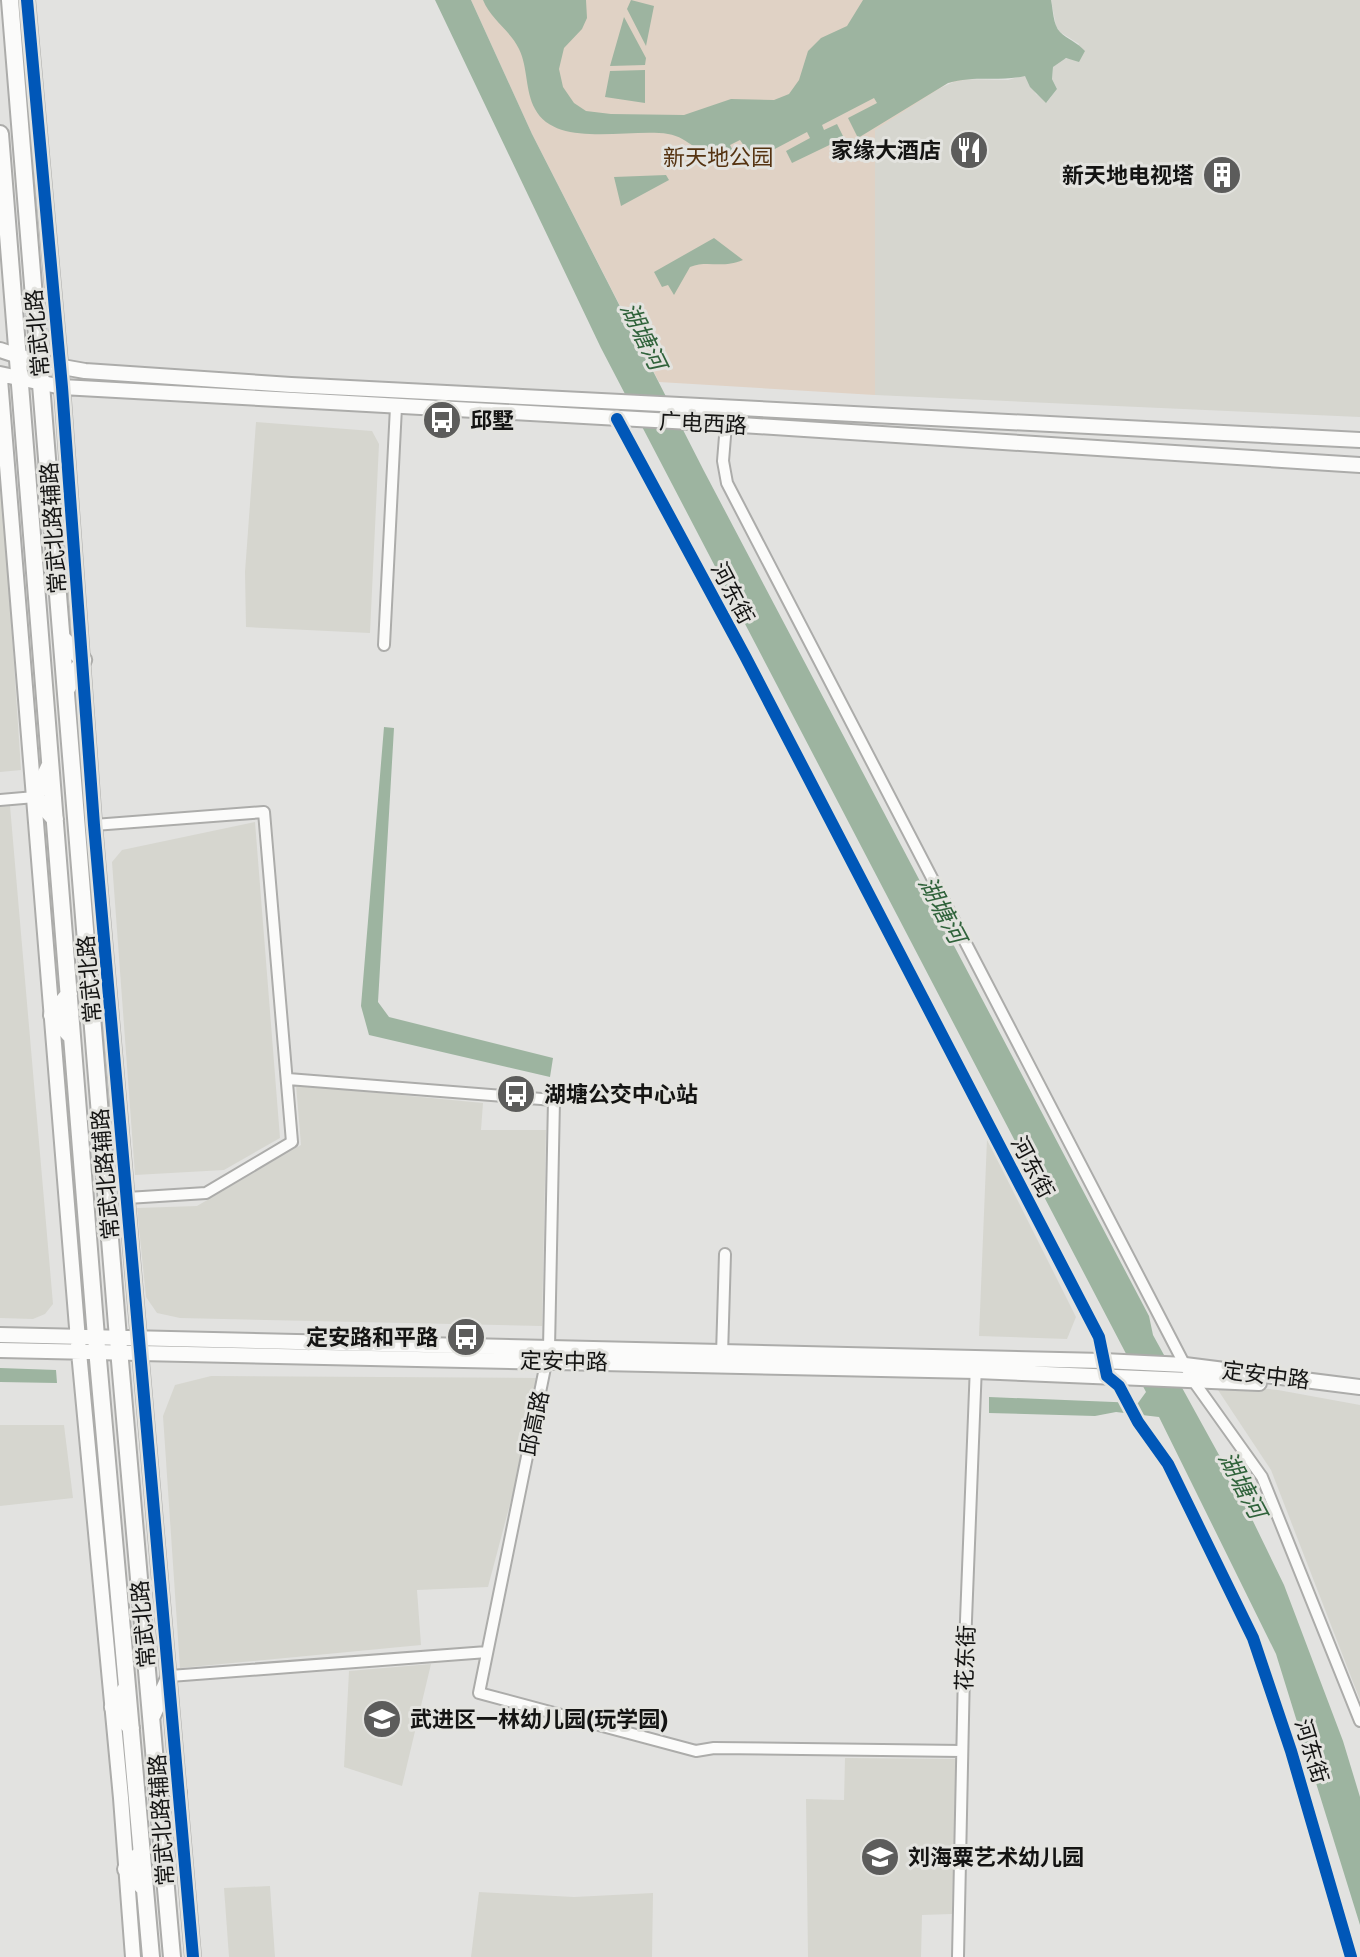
<svg xmlns="http://www.w3.org/2000/svg" width="1360" height="1957" font-family="Signika,'Noto Sans SC',sans-serif">
<style>
.built{fill:#d6d6cf}
.green{fill:#e0d2c5}
.water{fill:#9db4a0}
.lines{fill:none;stroke-linecap:round;stroke-linejoin:round}
.street-casing{stroke:#acacaa;stroke-width:14}
.secondary-casing{stroke:#acacaa;stroke-width:18}
.primary-casing{stroke:#acacaa;stroke-width:20}
.street{stroke:#fbfbfa;stroke-width:10}
.secondary{stroke:#fbfbfa;stroke-width:14}
.primary{stroke:#fbfbfa;stroke-width:16}
.cycleway-casing{stroke:#e3e3df;stroke-width:17}
.cycleway{stroke:#0057b8;stroke-width:12}
.labels{text-anchor:middle;stroke-width:6;stroke-linejoin:round;paint-order:stroke}
.poi-label{font-size:22px;font-weight:bold;fill:#141413;stroke:#e3e3df;text-anchor:start}
.park-label{font-size:22px;fill:#531;stroke:#e3e3df}
.street-label{font-size:22px;fill:#141413;stroke:#e3e3df}
.water-label{font-size:24px;font-style:italic;fill:#30633b;stroke:#e3e3df}
</style>
<rect width="100%" height="100%" fill="#e2e2e0"/>
<path class="built" d="M1051,0H1360V417L875,395L874,129L938,89L960,79L1008,80L1025,75L1036,94L1047,102L1057,89L1052,79L1053,67L1061,59L1073,58L1079,44L1060,32L1056,26Z
M256,422L372,431L379,444L370,633L246,627L245,572Z
M0,452L21,770L0,772Z
M10,806L53,1304L45,1314L33,1319L0,1318V807Z
M255,822L280,1138L224,1170L135,1175L112,862L122,850Z
M296,1085L483,1103L481,1130H546L542,1326L180,1318L157,1313L146,1297L137,1208L197,1206L301,1145Z
M987,1139L1076,1317L1067,1339L979,1336Z
M211,1376L536,1378L515,1485L488,1587L417,1590L421,1645L180,1668L163,1416L175,1385Z
M1222,1384L1278,1390L1360,1405V1700L1271,1470L1218,1390Z
M0,1425H64L73,1498L0,1506Z
M431,1664L402,1786L344,1767L349,1671Z
M845,1758L956,1759L952,1914L922,1915L921,1957H808L806,1799L844,1800Z
M270,1886L275,1957H229L224,1888Z
M479,1892L574,1897L653,1893L652,1957H471Z"/>
<path class="green" d="M471,0H1029L973,78L948,83L875,130V395L659,382L532,134Z"/>
<path class="water" d="M435,0H471L532,134L704,471L1149,1316L1153,1335L1235,1484L1284,1585L1343,1741L1360,1797V1925L1276,1654L1159,1417L1116,1412L1095,1416L989,1413V1397L1138,1403L1146,1392L601,348Z
M483,0H586L587,18L582,29L564,48L559,69L563,87L574,103L586,111L611,114L684,115L731,99L774,100L789,94L799,80L808,51L821,38L847,26L863,0H1051C1053,9 1053,25 1060,32C1067,39 1077,42 1085,51L1079,62L1066,58L1053,67L1052,79L1057,89L1046,103L1030,87L1025,76C999,82 974,75 948,83L858,138L848,118L877,103L874,98L822,125L824,130L837,124L844,138L792,163L786,151L810,138L807,132L754,160L740,140L730,145L734,153C702,167 695,138 668,134C630,128 556,149 535,109C525,91 528,67 519,49C510,30 491,20 483,0Z
M631,0L654,6L646,46L627,9Z
M624,17L646,58L645,65L610,66Z
M645,70V103L605,97L610,71Z
M666,175L669,180L621,206L614,177Z
M714,238L743,260C721,269 708,260 690,267L674,295L668,285L662,287L654,272Z
M384,727L394,728L378,1002L389,1017L553,1058L550,1077L369,1035L361,1006Z
M0,1368L56,1370L57,1383L0,1382Z"/>
<g class="lines">
<g class="street-casing">
<path id="street" d="M617,419L745,656L1099,1337L1107,1376L1119,1386L1138,1422L1168,1464L1253,1638L1291,1751L1351,1957
M726,424L723,461L727,483L1192,1379L1262,1477L1360,1721
M384,645L396,407
M0,800L35,797
M94,825L264,812L292,1142L206,1193L127,1198
M288,1079L554,1100L549,1348L479,1693L696,1751L714,1748L962,1751
M722,1355L725,1254
M170,1676L487,1652
M958,1957L964,1671L976,1365"/>
</g>
<g class="secondary-casing">
<path id="secondary" d="M27,0L62,387L94,825L193,1957
M0,350L40,363L85,371L291,385L1360,440
M0,374L62,387L726,424L1360,465
M0,379L79,1352L121,1798L133,1957
M0,1335L1103,1361L1185,1365L1360,1387
M0,1350L976,1371L1259,1383"/>
</g>
<g class="primary-casing">
<path id="primary" d="M10,0L118,1338L172,1957
M0,134L96,1337L151,1957
M62,638L83,660L66,690
M49,767L35,797L55,819
M69,994L52,1015L72,1037
M127,1687L113,1707L131,1728
M152,1716L170,1676
M156,1760L178,1793
M142,1852L126,1869L145,1889"/>
</g>
<use href="#street" class="street"/>
<use href="#secondary" class="secondary"/>
<use href="#primary" class="primary"/>
<g class="cycleway-casing">
<path id="cycleway" d="M27,0L62,387L94,825L193,1957
M617,419L745,656L1099,1337L1107,1376L1119,1386L1138,1422L1168,1464L1253,1638L1291,1751L1351,1957"/>
</g>
<use href="#cycleway" class="cycleway"/>
</g>
<defs>
<g id="restaurant-disc" transform="scale(2)"><circle r="9.5" fill="#5c5c5b" stroke="#e3e3df"/><path d="M-5-6h1v4h1v-4h1v4h1v-4h1v5L-1.5 .5V6h-2V.5L-5-1ZM5-6V6H3V1.5H1.5Q1.5-4 5-6Z" fill="#fff"/></g>
<g id="building-disc" transform="scale(2)"><circle r="9.5" fill="#5c5c5b" stroke="#e3e3df"/><path d="M-4-6H4V6H1V3H-1V6H-4ZM-2.5-4.3h1.7v1.8h-1.7ZM.8-4.3h1.7v1.8H.8ZM-2.5-1h1.7V.8h-1.7ZM.8-1h1.7V.8H.8Z" fill="#fff"/></g>
<g id="bus-disc" transform="scale(2)"><circle r="9.5" fill="#5c5c5b" stroke="#e3e3df"/><path d="M-5-6H5V4H4V6H2V4H-2V6H-4V4H-5ZM-3.5-4V0h7V-4ZM-3.5 1.2v1.5H-2V1.2ZM2 1.2v1.5H3.5V1.2Z" fill="#fff"/></g>
<g id="school-disc" transform="scale(2)"><circle r="9.5" fill="#5c5c5b" stroke="#e3e3df"/><path d="M0-5L7-2L0 1L-7-2ZM-4 1L0 2.5L4 1V4Q0 6-4 4Z" fill="#fff"/></g>
</defs>
<g fill-rule="evenodd">
<use href="#restaurant-disc" x="969" y="150"/>
<use href="#building-disc" x="1222" y="175"/>
<use href="#bus-disc" x="442" y="420"/>
<use href="#bus-disc" x="516" y="1094"/>
<use href="#bus-disc" x="466" y="1337"/>
<use href="#school-disc" x="382" y="1719"/>
<use href="#school-disc" x="880" y="1857"/>
</g>
<g class="labels">
<g class="poi-label">
<text x="941" y="158" text-anchor="end">家缘大酒店</text>
<text x="1194" y="183" text-anchor="end">新天地电视塔</text>
<text x="470" y="428">邱墅</text>
<text x="544" y="1102">湖塘公交中心站</text>
<text x="438" y="1345" text-anchor="end">定安路和平路</text>
<text x="410" y="1727">武进区一林幼儿园(玩学园)</text>
<text x="908" y="1865">刘海粟艺术幼儿园</text>
</g>
<g class="park-label">
<text x="718" y="165">新天地公园</text>
</g>
<g class="street-label">
<text transform="translate(37 333) rotate(-95)" y="8">常武北路</text>
<text transform="translate(703 423) rotate(3)" y="8">广电西路</text>
<text transform="translate(53 528) rotate(-94)" y="8">常武北路辅路</text>
<text transform="translate(733 593) rotate(62)" y="8">河东街</text>
<text transform="translate(89 979) rotate(-95)" y="8">常武北路</text>
<text transform="translate(1033 1167) rotate(62)" y="8">河东街</text>
<text transform="translate(105 1174) rotate(-95)" y="8">常武北路辅路</text>
<text transform="translate(564 1361) rotate(1)" y="8">定安中路</text>
<text transform="translate(1266 1375) rotate(7)" y="8">定安中路</text>
<text transform="translate(534 1423) rotate(-78)" y="8">邱高路</text>
<text transform="translate(143 1624) rotate(-95)" y="8">常武北路</text>
<text transform="translate(965 1658) rotate(-88)" y="8">花东街</text>
<text transform="translate(1312 1751) rotate(73)" y="8">河东街</text>
<text transform="translate(161 1820) rotate(-94)" y="8">常武北路辅路</text>
</g>
<g class="water-label">
<text transform="translate(643 336) rotate(64)" y="8">湖塘河</text>
<text transform="translate(942 910) rotate(62)" y="8">湖塘河</text>
<text transform="translate(1242 1485) rotate(62)" y="8">湖塘河</text>
</g>
</g>
</svg>
